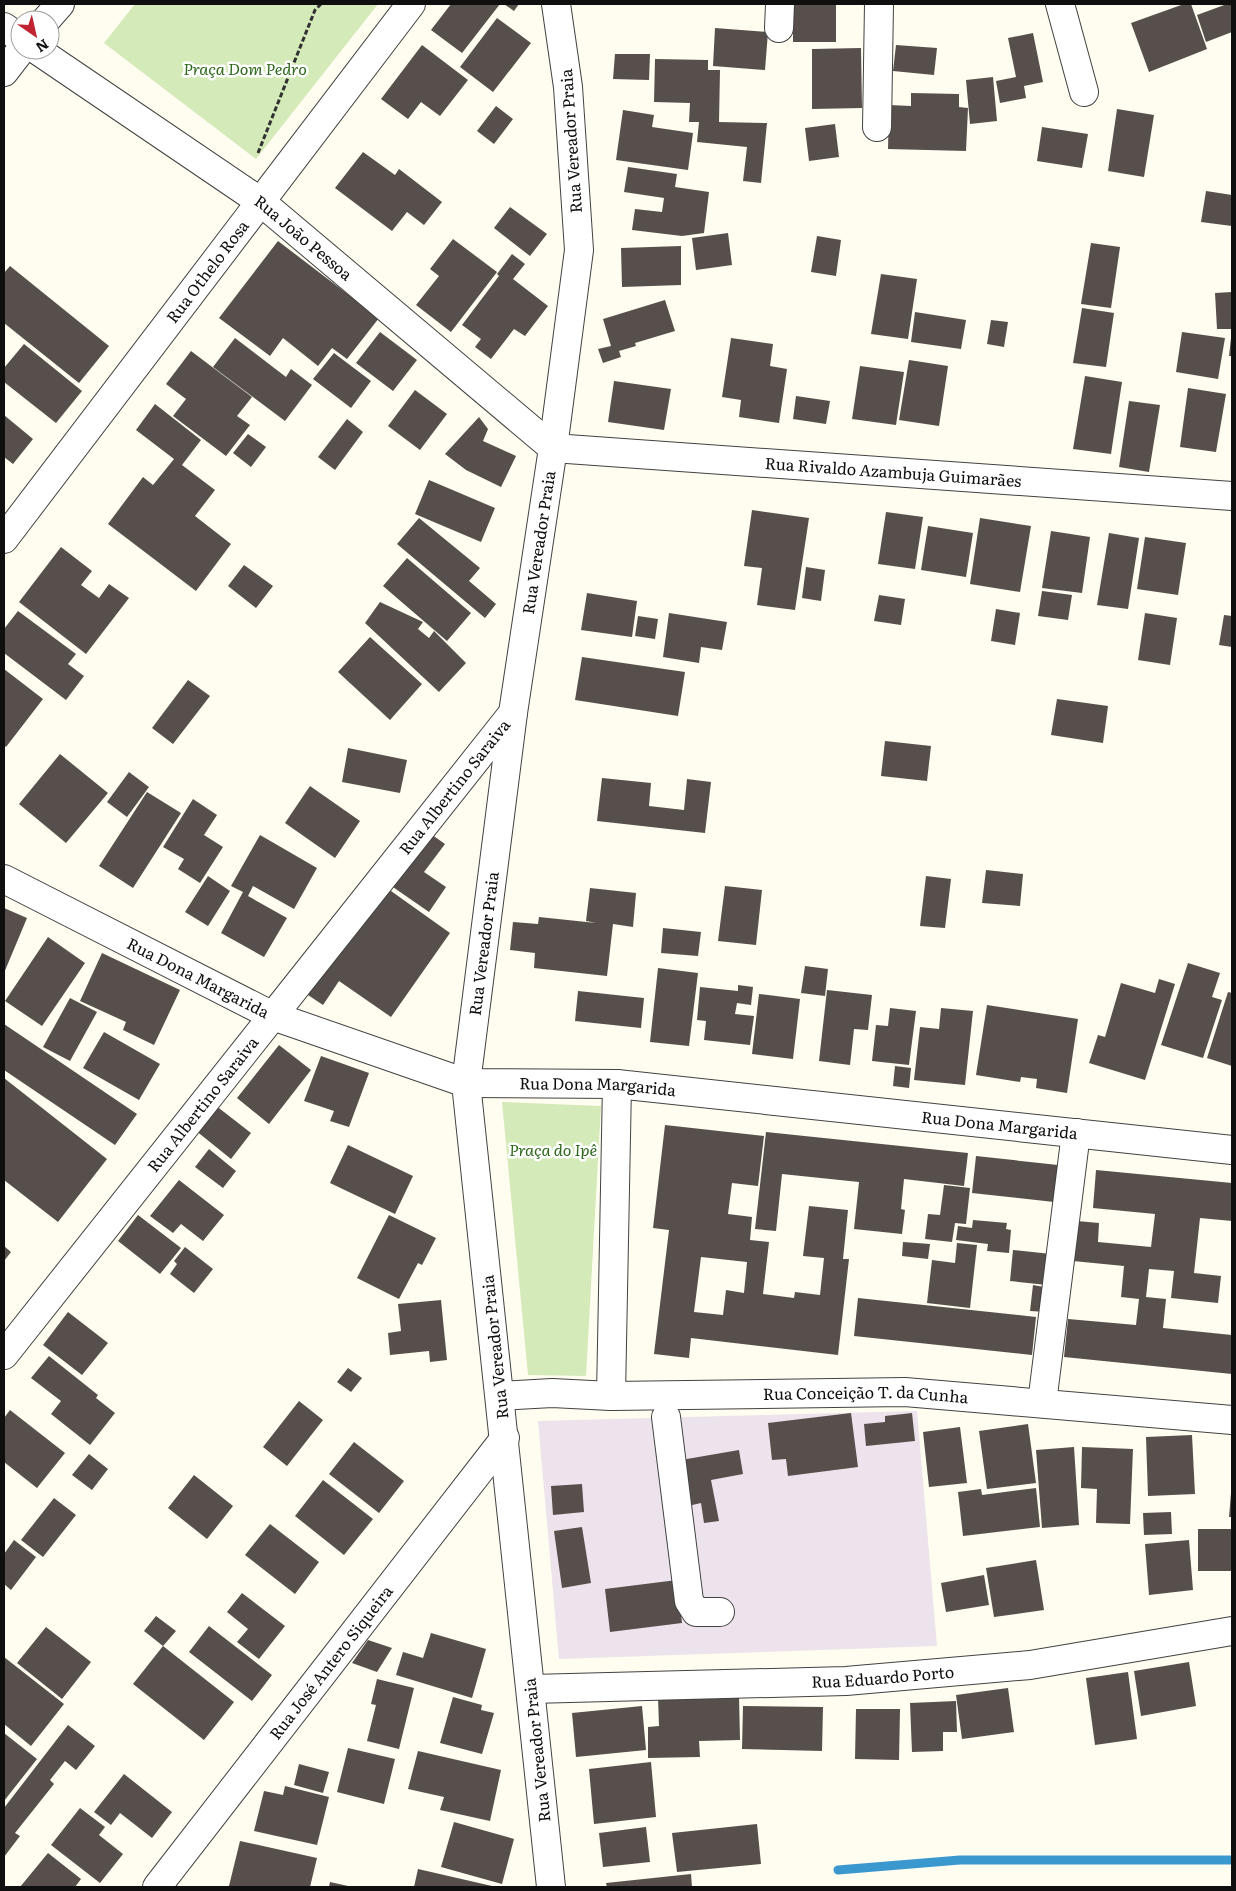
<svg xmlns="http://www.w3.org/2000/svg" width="1236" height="1891" font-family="Literata,serif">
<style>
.industrial{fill:#ece3ed}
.green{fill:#d4eab9}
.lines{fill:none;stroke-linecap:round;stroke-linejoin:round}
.stream{stroke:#3a98cf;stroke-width:9}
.building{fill:#574f4b;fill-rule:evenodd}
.minor-casing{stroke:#424242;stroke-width:30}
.path{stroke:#313131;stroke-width:3;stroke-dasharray:5 2.5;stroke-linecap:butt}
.minor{stroke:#fff;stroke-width:28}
.labels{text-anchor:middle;stroke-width:5;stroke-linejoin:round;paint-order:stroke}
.park-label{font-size:16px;font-style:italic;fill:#2f681d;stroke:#fff}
.street-label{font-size:16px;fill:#0f0f0f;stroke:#fff}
</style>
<rect width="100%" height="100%" fill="#fffcf0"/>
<path class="industrial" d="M917,1411L937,1646L559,1659L538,1421Z"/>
<path class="green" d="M135,4H378L256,159L104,43Z
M502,1102L601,1106L586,1376L528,1375Z"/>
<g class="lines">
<path class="stream" d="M838,1870L960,1860H1232"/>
</g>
<path class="building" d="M451,4H500L462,53L431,30Z
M504,4H519L514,11Z
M793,4H836V42H793Z
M1184,4H1191L1207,49L1149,72L1131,23Z
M1227,4H1232V32L1206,42L1197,15Z
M497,18L531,43L493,92L460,67Z
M715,28L768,32L765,70L713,66Z
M1033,33L1043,82L1024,86L1026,98L1000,103L996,81L1016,77L1008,38Z
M422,45L468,80L440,116L421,102L408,119L381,99Z
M896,45L937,48L934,75L893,71Z
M861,48L862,108L812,109V49Z
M615,54H650L649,80L613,79Z
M655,59L708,60V70H720L719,122L767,123L761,183L743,181L747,147L697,142L699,122H689L690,103L654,102Z
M993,77L997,121L970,124L966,80Z
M911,93L959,94V107L968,108L966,151L888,149L889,105L911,106Z
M496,106L513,119L494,144L477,131Z
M1117,109L1154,115L1144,177L1108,171Z
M623,110L654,115L652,127L693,133L688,170L616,160Z
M835,124L839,157L809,161L805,128Z
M1042,127L1088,134L1082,168L1037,161Z
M363,152L395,175L399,169L442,202L424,225L407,212L392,231L335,188Z
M628,167L677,174L675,187L709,192L704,233L682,236L632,230L635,209L662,212L664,198L624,192Z
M1206,191L1232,195V226L1201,222Z
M510,207L547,234L530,256L494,228Z
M728,233L732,265L696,270L692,238Z
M817,236L841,240L836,276L811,272Z
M453,239L497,272L451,332L416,305L439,276L430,269Z
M278,241L379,318L347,359L332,348L318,366L283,338L270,356L219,318Z
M1091,243L1120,247L1111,308L1081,304Z
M681,246V285L622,287L621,248Z
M512,254L525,264L513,279L548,306L525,336L514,329L491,359L475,347L481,339L462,325L499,276L497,274Z
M10,266L109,346L79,383L4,323V273Z
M881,274L917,279L908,339L871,334Z
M1232,292V329H1217L1215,293Z
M665,300L675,331L635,343L636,346L619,351L621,357L603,363L598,349L611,346L603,319Z
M1082,308L1114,313L1106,367L1073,363Z
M915,312L966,320L961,349L911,342Z
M991,320L1008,322L1004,347L987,344Z
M380,332L417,360L393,391L356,363Z
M1182,332L1225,338L1218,379L1176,372Z
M235,338L286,377L291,369L312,385L285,421L213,367Z
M731,338L773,344L770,366L787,369L779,423L739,417L741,400L722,397Z
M1231,338H1232V356H1229Z
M24,344L82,391L56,423L4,382V368Z
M191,351L252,397L237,416L250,425L226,456L173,416L186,399L166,384Z
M334,353L371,381L351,408L313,379Z
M909,360L948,366L939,426L899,420Z
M860,366L904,372L896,425L852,419Z
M1085,376L1122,382L1111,454L1073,449Z
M614,381L671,389L664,430L608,422Z
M1188,388L1226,394L1216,452L1180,447Z
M415,390L447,414L420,450L388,426Z
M796,396L830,401L826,424L793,419Z
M1129,401L1160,405L1149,472L1119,467Z
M155,404L201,440L182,465L215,490L195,516L231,544L196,591L108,524L143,477L153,485L174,459L136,430Z
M4,415L33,439L13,464L4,457Z
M479,417L488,429L483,441L516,456L501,487L466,470L445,454Z
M347,419L363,432L335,470L318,457Z
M248,434L266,447L251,467L233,453Z
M429,480L495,508L481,542L415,514Z
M752,510L809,518L795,610L757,605L762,568L744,566Z
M886,512L923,517L915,569L878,564Z
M419,518L480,568L469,581L496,604L485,618L397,544Z
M980,518L1031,526L1020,592L970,584Z
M928,526L973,533L966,577L921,570Z
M1051,531L1090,537L1082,593L1042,588Z
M1109,533L1139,538L1128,609L1097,605Z
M1145,537L1186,543L1178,595L1137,589Z
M61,547L92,571L81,585L99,598L109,584L129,598L86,654L19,602Z
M407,558L471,613L447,641L383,586Z
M244,565L273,586L256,608L228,586Z
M806,567L825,570L821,601L802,598Z
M1042,591L1072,595L1068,620L1038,616Z
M587,593L637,601L632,637L581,630Z
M879,595L905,599L901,625L874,621Z
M380,602L423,622L418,629L429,638L434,631L466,663L439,692L365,623Z
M996,609L1020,613L1015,645L991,641Z
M18,611L76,654L68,664L84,676L66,700L4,653V629Z
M669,613L727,622L722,650L701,647L699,663L663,657Z
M1145,613L1177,618L1170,665L1138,660Z
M1224,615L1232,616V647L1219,645Z
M638,616L658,619L655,639L635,636Z
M370,637L422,684L390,720L338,672Z
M582,657L685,672L678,716L575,700Z
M4,669L43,699L6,747L4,745Z
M188,680L210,696L173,744L152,728Z
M1057,699L1108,706L1103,743L1051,735Z
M885,741L931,746L927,781L881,776Z
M348,748L407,760L400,793L342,782Z
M60,754L108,793L66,843L19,804Z
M129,772L149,787L127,817L107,802Z
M602,778L651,783L649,806L684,810L687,779L711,782L705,833L597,821Z
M310,786L360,821L335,858L285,823Z
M147,792L181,813L133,888L99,866Z
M193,799L217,815L204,835L223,847L200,883L178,869L184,859L163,847Z
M428,832L445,844L424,872L446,887L429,912L390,885Z
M260,835L317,868L294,909L253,886L248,896L287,918L264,957L221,933L243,892L231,886Z
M986,870L1023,874L1020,906L982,903Z
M208,876L230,891L208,926L185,912Z
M926,876L951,879L945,928L920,926Z
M384,886L450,933L391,1017L339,981L323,1005L305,993Z
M725,886L762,890L756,945L718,941Z
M590,888L636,893L633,927L613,924L607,976L534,968L535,953L510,950L513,922L538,924L539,917L596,923L586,921Z
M4,908L27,918L4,973Z
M663,928L701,932L698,956L661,953Z
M48,937L85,963L42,1026L5,1001Z
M102,953L180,990L154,1045L123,1030L126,1022L80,1001Z
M1188,963L1220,973L1212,997L1222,1000L1203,1058L1161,1045Z
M805,966L828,969L825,996L801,993Z
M658,968L698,973L689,1046L650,1042Z
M1159,979L1175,984L1145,1080L1089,1063L1098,1035L1105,1037L1121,983L1155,993Z
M738,985L753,987L751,1005L737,1003L735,1014L754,1016L750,1045L704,1040L706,1021L697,1020L700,987L738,991Z
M827,990L872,995L868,1030L854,1029L850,1065L819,1061Z
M578,991L644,998L641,1028L575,1021Z
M1228,992L1232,993V1066L1207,1058Z
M759,994L800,999L793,1059L752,1054Z
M70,998L97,1012L70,1061L43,1047Z
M987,1005L1078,1019L1067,1093L1036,1088L1037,1079L1021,1077L1020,1082L976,1075Z
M890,1008L916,1011L909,1065L872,1061L876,1025L888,1026Z
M941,1008L973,1011L965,1085L914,1080L920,1027L939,1029Z
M4,1024L137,1114L115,1145L4,1070Z
M104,1032L160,1064L139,1100L83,1068Z
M279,1045L311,1070L269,1124L237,1098Z
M321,1056L369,1073L349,1127L330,1121L334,1111L304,1101Z
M895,1066L911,1068L909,1088L893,1086Z
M4,1078L107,1159L58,1222L4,1180Z
M215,1105L251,1133L231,1159L195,1130Z
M665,1125L764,1136L758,1186L732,1183L728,1214L752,1217L750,1240L769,1242L763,1294L794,1298L795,1292L820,1295L824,1258L803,1256L809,1206L848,1210L843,1259H849L838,1355L691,1338L689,1358L654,1354L669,1230L653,1228ZM701,1257L747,1262L744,1293L726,1290L723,1315L694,1312Z
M766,1132L968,1153L964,1186L904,1179L901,1209L905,1210L902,1234L854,1229L859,1182L782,1174L776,1231L755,1229Z
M348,1145L413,1176L395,1214L330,1183Z
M209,1149L236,1171L223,1188L195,1167Z
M976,1156L1058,1165L1054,1202L972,1193Z
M1096,1170L1232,1183V1221L1200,1218L1194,1273L1221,1276L1218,1303L1171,1298L1174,1271L1149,1269L1146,1297L1166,1299L1163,1328L1232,1335V1374L1064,1357L1068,1319L1136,1325L1139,1299L1121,1297L1124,1266L1073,1261L1077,1221L1099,1223L1098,1242L1151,1247L1155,1214L1093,1208Z
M179,1180L224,1215L203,1241L181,1224L173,1233L150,1216Z
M944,1185L970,1188L966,1224L955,1223L952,1242L925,1239L928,1214L940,1215Z
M138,1215L181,1248L160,1274L118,1241Z
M389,1215L436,1238L422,1265L418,1263L399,1299L357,1278Z
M973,1220L1007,1223L1006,1229L1011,1230L1009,1253L987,1251L988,1244L956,1240L958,1226L972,1228Z
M903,1242L930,1244L928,1259L902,1256Z
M957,1243L977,1245L970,1308L927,1303L932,1260L955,1263Z
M4,1246L11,1252L4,1261Z
M185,1247L213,1269L194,1293L170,1274L177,1264L174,1261Z
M1013,1250L1051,1254L1047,1285L1010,1281Z
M1033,1285L1049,1288L1046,1312L1030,1311Z
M858,1298L1036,1317L1032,1355L854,1336Z
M441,1300L447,1360L430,1362L429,1351L390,1355L388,1333L401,1331L398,1304Z
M68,1312L108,1343L82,1375L43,1345Z
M49,1356L98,1395L96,1398L115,1413L90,1445L51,1414L61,1401L31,1378Z
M348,1368L362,1378L351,1392L337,1382Z
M299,1401L323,1420L287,1466L263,1447Z
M10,1410L65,1453L37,1488L4,1462V1418Z
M851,1413L858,1467L788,1476L786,1459L772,1460L768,1423Z
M912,1413L915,1441L866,1446L864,1424L885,1422V1416Z
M1028,1424L1036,1483L987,1489L979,1431Z
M960,1427L967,1483L929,1487L923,1432Z
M1192,1435L1195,1494L1148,1496L1146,1437Z
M354,1442L404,1481L379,1513L329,1474Z
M1074,1447L1079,1525L1042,1528L1036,1450Z
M1082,1447L1133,1449L1130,1524L1096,1523L1097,1489L1081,1488Z
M739,1450L743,1474L711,1480L719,1521L704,1523L701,1503L688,1506L681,1460Z
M89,1454L108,1469L92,1490L72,1475Z
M194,1475L233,1506L207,1539L168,1508Z
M323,1480L373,1519L344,1555L295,1516Z
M582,1484L584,1512L553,1515L551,1486Z
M1036,1488L1040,1527L963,1536L958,1492L981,1489L982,1495Z
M1231,1493H1232V1517H1229Z
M54,1498L76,1515L43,1557L21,1540Z
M1171,1512L1172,1534L1144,1535L1143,1513Z
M270,1524L319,1562L295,1594L245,1555Z
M582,1527L591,1583L562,1588L554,1531Z
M1198,1529H1232V1571H1198Z
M14,1540L36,1557L11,1590L4,1584V1554Z
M1189,1540L1193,1590L1149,1595L1145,1544Z
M1036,1560L1044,1610L994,1617L986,1568Z
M984,1575L989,1605L946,1612L941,1583Z
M677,1580L682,1623L610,1632L605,1589Z
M242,1593L285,1626L259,1659L237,1642L248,1629L227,1612Z
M156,1616L176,1631L163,1646L234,1702L204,1740L133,1684L163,1646L144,1631Z
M209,1626L272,1675L252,1701L189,1652Z
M46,1627L91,1662L62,1699L17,1663Z
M431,1633L486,1649L472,1698L396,1675L403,1652L423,1658Z
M368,1640L392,1648L377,1672L352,1663Z
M4,1657L64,1704L31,1746L4,1724Z
M1189,1662L1196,1706L1141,1716L1134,1671Z
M1128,1672L1137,1739L1095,1745L1086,1678Z
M377,1679L414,1688L399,1749L367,1741L376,1705L371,1704Z
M1008,1688L1014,1732L962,1739L956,1695Z
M739,1696L740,1740L699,1741L700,1757L648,1758V1727L659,1726L658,1697Z
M453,1697L482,1705L481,1710L494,1713L482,1754L440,1743Z
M956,1701L957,1732H943V1751L912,1752L910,1703Z
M642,1706L646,1750L576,1757L572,1713Z
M743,1706L823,1707L822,1751L742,1749Z
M856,1709H900L899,1760L855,1759Z
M68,1725L95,1746L76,1770L65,1761L50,1780L54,1784L15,1833L20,1836L4,1857V1808Z
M4,1733L37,1759L4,1801Z
M348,1748L395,1759L384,1804L337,1792Z
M418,1751L501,1770L490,1821L440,1810L444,1797L408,1789Z
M651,1762L656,1817L594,1824L589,1769Z
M299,1764L329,1772L323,1793L294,1785Z
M124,1774L172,1812L152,1838L120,1813L111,1825L94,1812Z
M285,1786L329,1797L317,1845L254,1831L264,1791L283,1795Z
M80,1808L105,1827L99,1835L123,1854L100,1883L51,1845Z
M454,1822L514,1839L502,1884L441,1867Z
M757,1824L761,1864L677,1872L672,1833Z
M646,1827L650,1862L603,1867L599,1833Z
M240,1841L317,1858L310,1887L229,1886Z
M48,1853L81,1879L75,1887H20Z
M418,1869L492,1886V1887H414Z
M691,1874L692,1887H607L606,1883Z
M330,1882L348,1886V1887H329Z"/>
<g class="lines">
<g class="minor-casing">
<g id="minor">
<path d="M1060,4L1084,92"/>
<path d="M46,20L60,4"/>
<path d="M4,27L20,38"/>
<path d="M779,28L780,4"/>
<path id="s1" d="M37,50L261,202L553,448"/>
<path d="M4,72L21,50"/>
<path d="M877,127L879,4"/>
<path id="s2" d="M553,448L1232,496"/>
<path id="s3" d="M4,539L411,4"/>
<path id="s4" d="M4,879L273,1016L466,1083L617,1084L1232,1150"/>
<path id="s5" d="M4,1355L513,713"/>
<path id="s6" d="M500,1396L552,1393L611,1396L905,1392L1232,1420"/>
<path d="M611,1396L617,1084"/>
<path d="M1042,1403L1076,1133"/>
<path d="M666,1417L689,1601L696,1612H720"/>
<path id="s7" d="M531,1689L846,1681L1030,1665L1232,1631"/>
<path id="s8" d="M157,1887L505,1438"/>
<path id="s9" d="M551,1887L466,1083L513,713L553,448L579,250L568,87L556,4"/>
</g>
</g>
<path class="path" d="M258,153L315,10L321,4"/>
<use href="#minor" class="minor"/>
</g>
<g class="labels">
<g class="park-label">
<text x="245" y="75">Praça Dom Pedro</text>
<text x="553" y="1156">Praça do Ipê</text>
</g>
<g class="street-label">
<text transform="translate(571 141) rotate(-94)" y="6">Rua Vereador Praia</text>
<text dy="6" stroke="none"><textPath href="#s1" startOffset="326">Rua João Pessoa</textPath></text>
<text dy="6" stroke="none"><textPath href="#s3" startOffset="336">Rua Othelo Rosa</textPath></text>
<text dy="6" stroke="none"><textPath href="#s2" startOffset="341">Rua Rivaldo Azambuja Guimarães</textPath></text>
<text dy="6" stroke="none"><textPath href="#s9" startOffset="1354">Rua Vereador Praia</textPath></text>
<text dy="6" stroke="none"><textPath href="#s5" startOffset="725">Rua Albertino Saraiva</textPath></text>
<text dy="6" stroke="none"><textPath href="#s9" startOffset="949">Rua Vereador Praia</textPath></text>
<text dy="6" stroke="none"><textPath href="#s4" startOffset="218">Rua Dona Margarida</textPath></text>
<text dy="6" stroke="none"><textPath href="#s4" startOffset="638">Rua Dona Margarida</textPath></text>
<text dy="6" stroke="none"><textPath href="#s5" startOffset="320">Rua Albertino Saraiva</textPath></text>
<text dy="6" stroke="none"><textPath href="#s4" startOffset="1042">Rua Dona Margarida</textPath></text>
<text transform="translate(495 1347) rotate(-96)" y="6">Rua Vereador Praia</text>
<text dy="6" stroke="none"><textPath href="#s6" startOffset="366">Rua Conceição T. da Cunha</textPath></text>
<text dy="6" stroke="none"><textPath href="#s8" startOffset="284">Rua José Antero Siqueira</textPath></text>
<text dy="6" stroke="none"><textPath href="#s7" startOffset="352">Rua Eduardo Porto</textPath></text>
<text transform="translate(537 1750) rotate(-96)" y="6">Rua Vereador Praia</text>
</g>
</g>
<rect width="1236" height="1891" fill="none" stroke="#0f0f0f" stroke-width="10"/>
<g transform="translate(35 35) rotate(146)"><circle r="24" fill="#ffffff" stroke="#9f9f9f"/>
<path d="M0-4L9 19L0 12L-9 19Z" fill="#c12430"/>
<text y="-8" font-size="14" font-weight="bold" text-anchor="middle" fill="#0f0f0f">N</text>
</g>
</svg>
